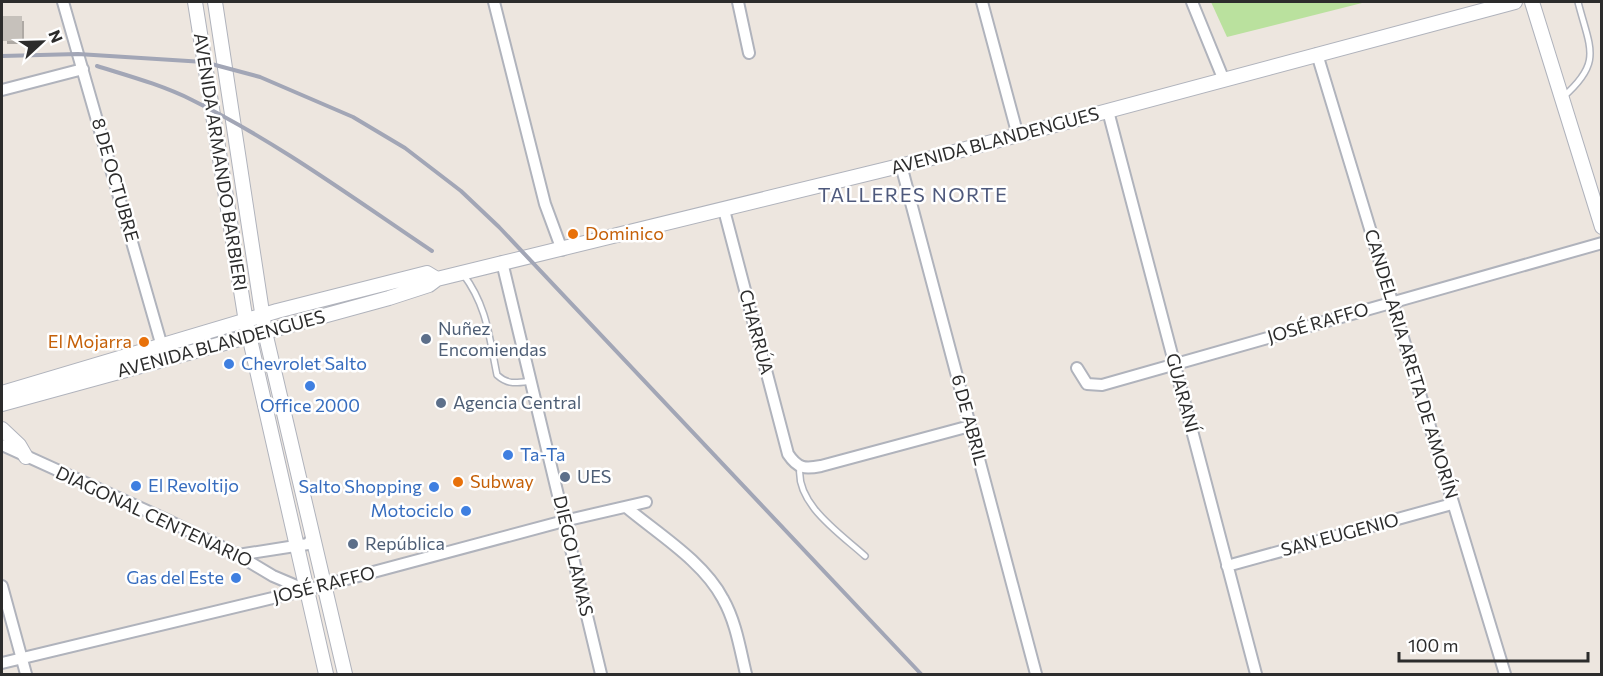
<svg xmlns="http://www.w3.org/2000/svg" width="1603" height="676" font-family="Commissioner,sans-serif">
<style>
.park{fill:#bae19e}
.building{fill:#c6c1bb;filter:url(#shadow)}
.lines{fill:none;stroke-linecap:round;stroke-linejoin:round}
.service-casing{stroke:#b0b3bc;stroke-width:8}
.minor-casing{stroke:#b0b3bc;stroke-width:14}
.tertiary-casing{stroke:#b0b3bc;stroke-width:16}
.service{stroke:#fff;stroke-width:5}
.minor{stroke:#fff;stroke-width:10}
.tertiary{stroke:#fff;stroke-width:14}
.rail{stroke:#a2a6b6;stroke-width:4}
.food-dot{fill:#e8710a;stroke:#fff;stroke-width:2}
.service-dot{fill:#5c6f8a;stroke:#fff;stroke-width:2}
.shop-dot{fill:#3f7fe0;stroke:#fff;stroke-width:2}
.labels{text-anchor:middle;stroke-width:5;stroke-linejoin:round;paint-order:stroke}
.street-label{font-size:18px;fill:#2c2c2c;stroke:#fff}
.food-label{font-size:18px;fill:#c56008;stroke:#fff;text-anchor:start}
.service-label{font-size:18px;fill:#4e5e75;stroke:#fff;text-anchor:start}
.shop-label{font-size:18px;fill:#366cbe;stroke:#fff;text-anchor:start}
.neighbourhood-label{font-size:20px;letter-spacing:1.5px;fill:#4e597c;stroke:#fff}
</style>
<defs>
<filter id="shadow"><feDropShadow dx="5" dy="5" stdDeviation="0" flood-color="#0004"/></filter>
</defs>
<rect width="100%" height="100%" fill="#ede6df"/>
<path class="park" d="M1211,2H1366L1227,37Z"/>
<path class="building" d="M2,16H22V41H2Z"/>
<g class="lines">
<g class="service-casing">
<path id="service" d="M1563,97C1603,62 1590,49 1578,2
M463,274C487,306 489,336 497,375C508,385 516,383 531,381
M800,467C795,504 841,534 865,556"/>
</g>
<g class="minor-casing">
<path id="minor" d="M63,2L163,350
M494,2L545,204L562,250
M738,2L749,53
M982,2L1018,136
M1192,2L1223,78
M1317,54L1505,674
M2,90L83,69
M1108,111L1256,674
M901,165L1036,674
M724,210L788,454C798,469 805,469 821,466L970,426
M502,262L601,674
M1077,368L1087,384L1102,385L1602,243
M2,445L167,520L238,555L273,576L306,590
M626,507C658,534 703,561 723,599C736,622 740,649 746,674
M238,555L308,544L312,538
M1227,566L1452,504
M2,586L26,674
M2,663L306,590L564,521L646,502"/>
</g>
<g class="tertiary-casing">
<path id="tertiary" d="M195,2L246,322L326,674
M215,2L265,332L345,674
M1532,2L1602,227
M2,393L277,311L427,273L437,279
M2,404L389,298L429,285L437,279L928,159L1515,2
M2,429L19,445L26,457"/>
</g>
<use href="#service" class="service"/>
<use href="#minor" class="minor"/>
<use href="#tertiary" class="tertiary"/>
<path class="rail" d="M2,56L78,54L204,62L260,77L353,117L405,148L461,191L499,227L921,674
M97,66C129,76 162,85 192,100C277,142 353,198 432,251"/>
</g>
<g class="food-dot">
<circle cx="573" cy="234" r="6"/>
<circle cx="144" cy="342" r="6"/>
<circle cx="458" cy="482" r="6"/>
</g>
<g class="service-dot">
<circle cx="426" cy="339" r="6"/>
<circle cx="441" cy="403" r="6"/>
<circle cx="565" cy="477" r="6"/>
<circle cx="353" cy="544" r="6"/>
</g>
<g class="shop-dot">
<circle cx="229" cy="364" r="6"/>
<circle cx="310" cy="386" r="6"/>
<circle cx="508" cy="455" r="6"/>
<circle cx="136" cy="486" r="6"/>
<circle cx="434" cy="487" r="6"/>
<circle cx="466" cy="511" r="6"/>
<circle cx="236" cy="578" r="6"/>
</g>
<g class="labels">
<g class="street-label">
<text transform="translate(995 141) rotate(-15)" y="6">AVENIDA BLANDENGUES</text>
<text transform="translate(220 162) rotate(81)" y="6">AVENIDA ARMANDO BARBIERI</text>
<text transform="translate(115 180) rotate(74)" y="6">8 DE OCTUBRE</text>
<text transform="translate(1318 323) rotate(-16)" y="6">JOSÉ RAFFO</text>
<text transform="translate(756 332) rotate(75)" y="6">CHARRÚA</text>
<text transform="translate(221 344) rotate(-15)" y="6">AVENIDA BLANDENGUES</text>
<text transform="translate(1411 364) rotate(73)" y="6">CANDELARIA ARETA DE AMORÍN</text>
<text transform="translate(1182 393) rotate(75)" y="6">GUARANÍ</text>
<text transform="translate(969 420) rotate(75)" y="6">6 DE ABRIL</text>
<text transform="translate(154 517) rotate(25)" y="6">DIAGONAL CENTENARIO</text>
<text transform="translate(1340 535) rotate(-15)" y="6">SAN EUGENIO</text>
<text transform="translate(573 556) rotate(77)" y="6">DIEGO LAMAS</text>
<text transform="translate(324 585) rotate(-14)" y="6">JOSÉ RAFFO</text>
</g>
<g class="food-label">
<text x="585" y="240">Dominico</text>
<text x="132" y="348" text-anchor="end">El Mojarra</text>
<text x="470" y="488">Subway</text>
</g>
<g class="service-label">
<text x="438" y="335">Nuñez<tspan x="438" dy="21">Encomiendas</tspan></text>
<text x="453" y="409">Agencia Central</text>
<text x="577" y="483">UES</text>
<text x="365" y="550">República</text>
</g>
<g class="shop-label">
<text x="241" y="370">Chevrolet Salto</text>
<text x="310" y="412" text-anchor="middle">Office 2000</text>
<text x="520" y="461">Ta-Ta</text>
<text x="148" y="492">El Revoltijo</text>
<text x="422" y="493" text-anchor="end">Salto Shopping</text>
<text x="454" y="517" text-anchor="end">Motociclo</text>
<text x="224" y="584" text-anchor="end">Gas del Este</text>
</g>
<g class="neighbourhood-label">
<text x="913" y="202">TALLERES NORTE</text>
</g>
</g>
<rect width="1603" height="676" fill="none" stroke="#2c2c2c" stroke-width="6"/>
<g transform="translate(42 42) rotate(68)" stroke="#ffffff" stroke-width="4.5" paint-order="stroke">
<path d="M0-4.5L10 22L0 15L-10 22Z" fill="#2c2c2c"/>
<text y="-9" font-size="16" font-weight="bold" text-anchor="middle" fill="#2c2c2c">N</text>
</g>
<path d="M1399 652v9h189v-9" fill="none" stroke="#2c2c2c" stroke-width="3"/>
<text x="1408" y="652" font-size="18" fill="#2c2c2c" stroke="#ffffff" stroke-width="4.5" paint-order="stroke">100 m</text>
</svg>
